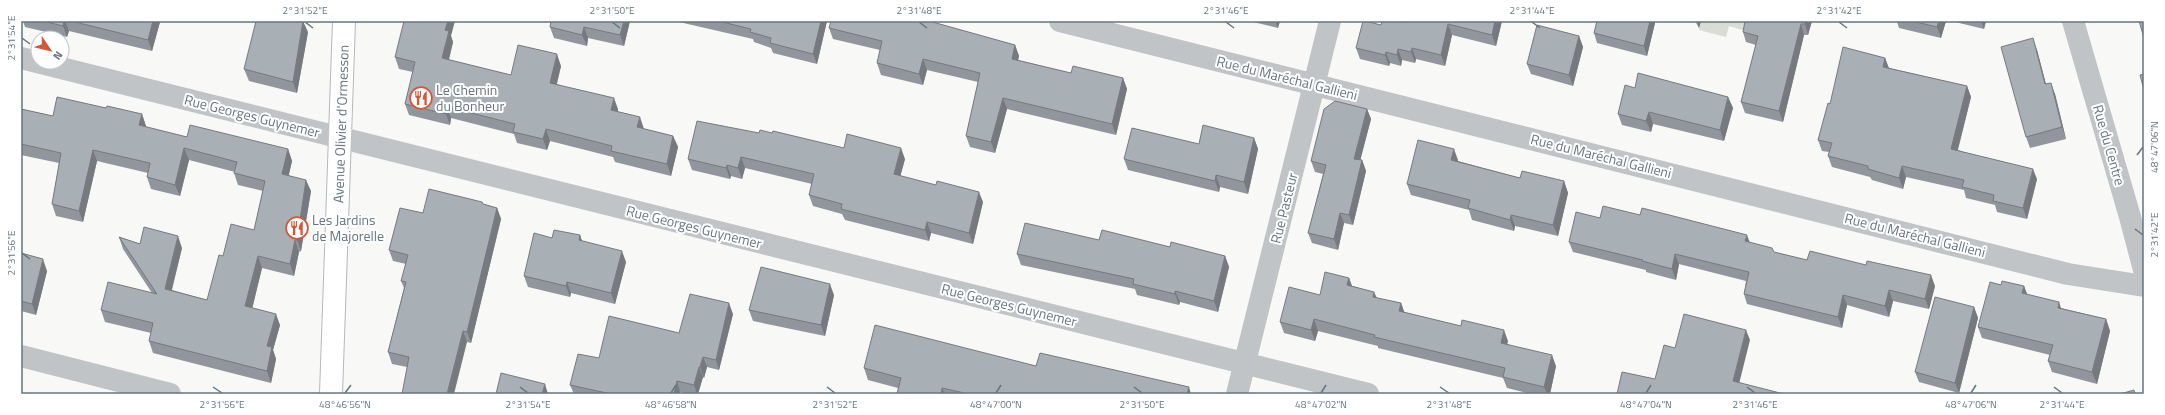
<svg xmlns="http://www.w3.org/2000/svg" width="2165" height="415" font-family="'Titillium Web',sans-serif">
<style>
.green{fill:#d9ddd6}
.lines{fill:none;stroke-linecap:round;stroke-linejoin:round}
.major-casing{stroke:#b4b8bc;stroke-width:24}
.minor{stroke:#c0c4c7;stroke-width:22}
.major{stroke:#fff;stroke-width:22}
.wall{fill:#90969c}
.shaded-wall{fill:#767a7f}
.building{fill:#a8afb5;stroke:#767a7f}
.ticks{fill:none;stroke:#66757f;stroke-width:1.5}
.labels{text-anchor:middle;stroke-width:4;stroke-linejoin:round;paint-order:stroke}
.street-label{font-size:14px;fill:#66757f;stroke:#fff}
.poi-label{font-size:14px;fill:#66757f;stroke:#fff;text-anchor:start}
.neatline{fill:none;stroke:#66757f;stroke-width:1.5}
.ticks-label{font-size:10px;text-anchor:middle;fill:#66757f}
</style>
<rect width="100%" height="100%" fill="#f8f8f6"/>
<path class="green" d="M1701,21H1752L1749,32L1729,26L1726,37L1699,30Z"/>
<g class="lines">
<g class="major-casing">
<path id="major" d="M331,394L344,21"/>
</g>
<path class="minor" d="M1060,21L2068,274L2144,286
M2073,21L2130,217L2144,270
M21,58L1368,394
M21,356L170,394
M1237,394L1330,21"/>
<use href="#major" class="major"/>
</g>
<path class="wall" d="M23,21H159L160,22L152,51L69,31L67,37L25,27Z
M551,21H630L624,46L588,38L587,46L554,38L550,27Z
M679,21H827L817,64L773,53L771,48L754,42L753,39L679,22Z
M1249,21H1280L1278,28Z
M1405,21H1502L1496,46L1452,35L1445,66L1416,59L1415,63L1402,60L1401,66L1390,63L1389,66L1360,59L1356,48L1381,25L1405,22Z
M1597,21H1654L1655,23L1647,56L1597,43L1594,33Z
M1695,21H1701L1699,28Z
M1812,21L1808,35H1804L1783,122L1745,113L1741,102L1756,45L1746,42L1743,32Z
M1895,21H1946L1941,38L1899,28L1897,22Z
M1951,21H1986L1984,29Z
M829,28L1015,45L1019,56L1018,60L1071,73L1123,78L1127,89L1116,135L1007,109L995,153L970,147L966,136L978,82L927,70L923,85L881,75L877,63L880,50L833,39Z
M308,32L297,93L249,81L244,69Z
M451,36L453,42L449,60L511,75L561,66L557,84L618,109V112L644,129L673,136L678,147L671,176L615,162L613,157L550,141L547,150L517,143L514,134L451,118L450,125L409,115L405,104L413,72L399,69L395,57Z
M1579,36L1583,47L1573,86L1531,74L1527,64Z
M2037,50L2046,84L2055,94L2066,139L2030,148L2026,137Z
M1885,58L1889,68L1967,86L1971,97L1958,150L2037,179L2027,219L1997,212L1995,205L1966,198L1964,190L1906,177L1903,189L1872,180L1870,177L1832,167L1828,156L1829,152L1822,151L1818,140L1830,104Z
M1635,88L1728,97L1733,108L1724,141L1653,124L1651,132L1622,125L1618,114Z
M106,108L142,114L146,127L187,137L288,149L292,161L289,175L311,191L301,251L299,252L294,276L262,268L252,308L280,325L273,350L276,359L271,383L153,353L149,341L151,333L105,322L101,310L152,293L123,249L119,237L140,244L182,248L172,290L207,300L223,256L254,230L263,191L238,185L234,173L235,172L189,160L180,196L151,189L147,177L148,173L97,161L83,222L56,216L52,204L59,163L21,155V109L53,116Z
M1367,109L1371,119L1360,160H1362L1366,171L1353,225L1344,223L1338,250L1312,243L1308,233L1323,174L1315,172L1311,161Z
M759,133L905,159L900,176L983,202L973,244L931,233L929,241L845,220L842,214L813,206L809,195L812,184L745,168L742,179L731,176L730,179L692,170L688,159Z
M1254,138L1258,149L1248,194L1220,187L1219,192L1128,170L1124,159L1199,144Z
M1458,160V161L1520,178L1564,181L1568,193L1558,236L1515,226L1514,231L1472,220L1469,210L1411,195L1407,184Z
M482,202L483,204L497,208L501,219L471,343L467,342L407,367L392,364L388,352L404,288L401,281L406,264L393,261L389,250L423,213Z
M1600,218L1750,242L1774,252L1807,260L1935,286L1929,309L1893,301L1889,317L1847,305L1842,328L1747,304L1744,294L1746,281L1679,264L1676,280L1646,272V270L1573,252L1569,242Z
M580,235L582,241L626,262L615,304L571,293L570,297L528,287L524,276L552,238Z
M1099,240L1170,247L1225,256L1229,267L1218,312L1180,302L1179,305L1137,295L1135,289L1021,265L1017,254Z
M21,253L47,271L36,315L21,311Z
M1349,278L1352,286L1374,292L1377,298L1401,303L1404,312L1508,341L1507,344L1556,366L1550,394H1531L1507,388L1503,378L1378,348V346L1318,331L1315,341L1284,333L1280,322L1320,295Z
M2001,285L2024,286L2027,294L2061,308L2106,319L2110,331L2097,384L2052,372L2048,361L2050,355L1982,338L1978,327Z
M834,295L825,336L753,321L749,310Z
M1974,307L1978,318L1959,393L1919,382L1915,372Z
M733,314L719,370L707,367L704,378L703,377L698,394H690L680,392V394H574L570,385L599,358L679,333Z
M1036,366L1191,394H897L898,388L868,380L864,368Z"/>
<path class="shaded-wall" d="M64,21H65L69,31L67,37L63,26Z
M153,21H159L160,22L152,51L148,40Z
M303,21L308,32L297,93L293,82Z
M448,21H455L451,36L453,42L446,70L442,58L445,30Z
M624,21H630L624,46L620,35Z
M821,21H827L817,64L813,54Z
M1275,21H1280L1278,28Z
M1495,21H1502L1496,46L1492,35Z
M1650,21H1654L1655,23L1647,56L1644,46Z
M1697,21H1701L1699,28Z
M1805,21H1812L1808,35L1805,24Z
M1939,21H1946L1941,38L1937,27Z
M1981,21H1986L1984,29Z
M1448,24L1452,35L1445,66L1441,55Z
M1801,24L1804,35L1783,122L1779,111Z
M584,27L588,38L587,46L582,35Z
M1579,36L1583,47L1573,86L1569,75Z
M2033,38L2037,50L2049,96L2045,84Z
M1015,45L1019,56L1016,70L1012,59Z
M1412,48L1416,59L1415,63L1411,52Z
M1398,49L1402,60L1401,66L1397,55Z
M1386,52L1390,63L1389,66L1385,55Z
M557,54L561,66L554,94L550,83Z
M1885,58L1889,69L1883,67Z
M923,59L927,70L923,85L919,74Z
M1123,78L1127,89L1116,135L1112,124Z
M2051,83L2055,94L2066,139L2062,127Z
M1967,86L1971,97L1955,160L1951,149Z
M1728,97L1733,108L1724,141L1720,130Z
M614,98L618,109L615,122L611,110Z
M1003,98L1007,109L995,153L991,142Z
M447,107L451,118L450,125L446,114Z
M1367,109L1371,119L1358,169L1354,159Z
M1649,112L1653,124L1651,132L1646,121Z
M142,114L146,126L143,136L139,125Z
M640,117L644,129L637,127Z
M546,129L550,141L547,150L543,139Z
M673,136L678,147L671,176L667,164Z
M1254,138L1258,149L1248,194L1244,182Z
M184,148L189,160L180,196L175,185Z
M901,148L905,159L898,185L894,174Z
M288,149L292,161L286,185L282,174Z
M1454,149L1458,160L1455,171L1451,160Z
M93,150L97,161L83,222L79,211Z
M741,157L745,168L742,179L738,168Z
M1362,160L1366,171L1353,225L1349,215Z
M727,165L731,176L730,179L726,168Z
M1902,166L1906,177L1903,189L1899,178Z
M2033,169L2037,179L2027,219L2023,208Z
M1216,175L1220,187L1219,192L1215,181Z
M306,180L311,191L301,251L297,240Z
M1564,181L1568,193L1558,236L1553,225Z
M979,192L983,202L973,244L969,233Z
M497,208L501,219L471,343L467,332Z
M1340,213L1344,223L1338,250L1334,239Z
M1511,215L1515,226L1514,231L1510,220Z
M927,222L931,233L929,241L925,230Z
M580,235L584,247L579,240Z
M1747,235L1751,246L1745,241Z
M178,236L182,248L169,300L165,289Z
M295,240L299,252L294,276L290,264Z
M622,251L626,262L615,304L611,293Z
M1675,254L1679,264L1676,280L1672,269Z
M258,256L262,268L250,318L245,306Z
M1225,256L1229,267L1218,312L1214,301Z
M43,259L47,271L36,315L32,304Z
M1931,275L1935,286L1929,309L1925,299Z
M1349,278L1353,289L1347,285Z
M567,282L571,293L570,297L566,286Z
M830,284L834,295L825,336L821,325Z
M2024,286L2028,297L2022,293Z
M1889,290L1893,301L1889,317L1885,306Z
M1175,291L1180,302L1179,305L1175,294Z
M1374,292L1378,303L1373,297Z
M1843,295L1847,305L1842,328L1838,317Z
M2059,302L2063,314L2058,308Z
M729,303L733,314L719,370L716,360Z
M1401,303L1405,314L1399,311Z
M1974,307L1978,318L1959,393L1955,383Z
M276,314L280,325L273,350L276,359L271,383L267,371V346Z
M1314,319L1318,331L1315,341L1311,330Z
M2106,319L2110,331L2097,384L2092,372Z
M1504,330L1508,341L1505,354L1501,343Z
M1746,330L1750,340L1737,392L1733,381Z
M463,331L467,342L454,394H447Z
M1552,355L1556,366L1550,394H1547L1544,387Z
M703,357L707,367L704,378L700,367Z
M699,367L703,377L698,394H697L694,385Z
M677,381L680,392V394H674Z
M545,384L548,394H542Z
M1189,387L1191,394H1187Z
M942,388L945,394H941Z"/>
<path class="building" d="M43,21H64L63,26Z
M71,21H153L148,40Z
M256,21H303L293,82L244,69Z
M404,21H448L445,30L449,31L442,58L511,75L518,45L557,54L550,83L614,98L611,110L640,117L637,127L673,136L667,164L611,151L612,146L546,129L543,139L513,132L515,124L447,107L446,114L405,104L415,62L395,57Z
M551,21H624L620,35L584,27L582,35L550,27Z
M718,21H821L813,54L770,43L771,38L750,32L751,29Z
M831,21H929L1015,45L1012,59L1071,73L1073,66L1123,78L1112,124L1003,98L991,142L966,136L980,73L923,59L919,74L877,63L882,41L829,28Z
M1363,21H1365L1381,25L1382,21L1405,22V21H1495L1492,35L1448,24L1441,55L1412,48L1411,52L1398,49L1397,55L1386,52L1385,55L1356,48Z
M1597,21H1650L1644,46L1594,33Z
M1745,21H1805V24H1801L1779,111L1741,102L1758,36L1743,32Z
M1912,21H1939L1937,27Z
M2139,21H2144V38Z
M1537,25L1579,36L1569,75L1527,64Z
M2033,38L2045,84L2051,83L2062,127L2026,137L2001,47Z
M1843,47L1885,58L1883,67L1967,86L1951,149L2033,169L2023,208L1993,201L1994,195L1962,187L1964,180L1902,166L1899,178L1868,169V166L1828,156L1832,143L1818,140L1828,103L1830,104Z
M1638,73L1728,97L1720,130L1649,112L1646,121L1618,114L1625,85L1635,88Z
M2144,74V90L2140,75Z
M57,97L106,108L107,106L142,114L139,125L187,137L190,125L288,149L282,174L306,180L297,240H295L290,264L258,256L245,306L276,314L267,346L272,347L267,371L149,341L153,323L101,310L108,282L157,294L119,237L140,244L144,227L178,236L165,289L207,300L219,255L223,256L231,224L254,230L265,181L234,173L237,162L184,148L175,185L147,177L150,163L93,150L79,211L52,204L61,153L21,144V109L53,116Z
M1335,101L1367,109L1354,159L1362,160L1349,215L1340,213L1334,239L1308,233L1326,165L1311,161L1324,109Z
M697,121L759,133L760,130L772,133L773,131L844,148L847,134L901,148L894,174L936,185L937,181L979,192L969,233L927,222L925,230L841,209L842,204L809,195L814,174L741,157L738,168L727,165L726,168L688,159Z
M1203,125L1254,138L1244,182L1216,175L1215,181L1124,159L1132,128L1199,144Z
M1418,140L1454,149L1451,160L1520,178L1522,171L1564,181L1553,225L1511,215L1510,220L1468,208L1470,200L1407,184Z
M429,189L482,202L483,204L497,208L467,332L463,331L447,394H402L409,357L388,352L406,282L401,281L408,255L389,250L400,208L423,213Z
M1603,206L1640,215L1642,208L1747,235L1745,241L1772,248L1774,252L1807,260L1810,251L1866,265L1867,261L1931,275L1925,299L1889,290L1885,306L1843,295L1838,317L1744,294L1749,272L1675,254L1672,269L1642,261L1643,260L1569,242L1576,212L1600,218Z
M1025,223L1099,240L1102,230L1170,247L1171,242L1225,256L1214,301L1175,291V294L1133,284L1134,279L1017,254Z
M554,230L580,235L579,240L622,251L611,293L567,282L566,286L524,276L534,233L552,238Z
M21,253L43,259L32,304L21,301Z
M761,267L830,284L821,325L749,310Z
M1325,272L1349,278L1347,285L1374,292L1373,297L1401,303L1399,311L1461,326L1462,320L1504,330L1501,343L1552,355L1544,387L1503,377L1505,368L1374,337L1375,335L1314,319L1311,330L1280,322L1289,287L1320,295Z
M2002,281L2024,286L2022,293L2059,302L2058,308L2106,319L2092,372L2048,361L2053,345L1978,327L1990,282L2001,285Z
M690,294L729,303L716,360L703,357L700,367H699L694,385L677,381L674,394H611L570,385L578,354L599,358L609,316L679,333Z
M1935,297L1974,307L1955,383L1915,372Z
M1684,314L1746,330L1733,381L1784,394H1617L1622,372L1655,379L1664,345L1675,348Z
M875,325L1036,366L1040,353L1189,387L1187,394H969L942,388L941,394H897L901,378L864,368Z
M501,373L545,384L542,394H496Z
M2134,390L2135,394H2120Z"/>
<path class="ticks" d="M305,22L313,28M612,22L620,28M919,22L927,28M1226,22L1234,28M1532,22L1540,28M1839,22L1847,28M22,38L30,44M2137,155L2143,147M2135,229L2143,235M22,253L30,259M213,387L222,393M520,387L528,393M827,387L835,393M1134,387L1142,393M1440,387L1449,393M1747,387L1755,393M2054,387L2062,393M345,393L351,385M671,393L676,385M996,393L1001,385M1321,393L1326,385M1646,393L1651,385M1971,393L1976,385"/>
<defs>
<g id="restaurant-ring" transform="scale(1.15)"><circle r="9.5" fill="#fff" stroke="#d5573a" stroke-width="1.5"/><path d="M-5-6h1v4h1v-4h1v4h1v-4h1v5L-1.5 .5V6h-2V.5L-5-1ZM5-6V6H3V1.5H1.5Q1.5-4 5-6Z" fill="#d5573a"/></g>
</defs>
<g fill-rule="evenodd">
<use href="#restaurant-ring" x="421" y="98"/>
<use href="#restaurant-ring" x="297" y="228"/>
</g>
<g class="labels">
<g class="street-label">
<text transform="translate(1287 78) rotate(14)" y="5">Rue du Maréchal Gallieni</text>
<text transform="translate(252 116) rotate(14)" y="5">Rue Georges Guynemer</text>
<text transform="translate(341 124) rotate(-88)" y="5">Avenue Olivier d'Ormesson</text>
<text transform="translate(2109 145) rotate(74)" y="5">Rue du Centre</text>
<text transform="translate(1601 156) rotate(14)" y="5">Rue du Maréchal Gallieni</text>
<text transform="translate(1284 208) rotate(-76)" y="5">Rue Pasteur</text>
<text transform="translate(694 227) rotate(14)" y="5">Rue Georges Guynemer</text>
<text transform="translate(1915 235) rotate(14)" y="5">Rue du Maréchal Gallieni</text>
<text transform="translate(1009 305) rotate(14)" y="5">Rue Georges Guynemer</text>
</g>
<g class="poi-label">
<text x="436" y="95">Le Chemin<tspan x="436" dy="16">du Bonheur</tspan></text>
<text x="312" y="225">Les Jardins<tspan x="312" dy="16">de Majorelle</tspan></text>
</g>
</g>
<rect width="2165" height="415" fill="none" stroke="#ffffff" stroke-width="44"/>
<g transform="translate(50 50) rotate(125)"><circle r="19" fill="#ffffff" stroke="#c2c8cc"/>
<path d="M0-3L7 15L0 10L-7 15Z" fill="#d5573a"/>
<text y="-6" font-size="11" font-weight="bold" text-anchor="middle" fill="#66757f">N</text>
</g>
<rect x="22" y="22" width="2121" height="371" class="neatline"/>
<g class="ticks-label">
<text x="305" y="14">2°31'52"E</text>
<text x="612" y="14">2°31'50"E</text>
<text x="919" y="14">2°31'48"E</text>
<text x="1226" y="14">2°31'46"E</text>
<text x="1532" y="14">2°31'44"E</text>
<text x="1839" y="14">2°31'42"E</text>
<text transform="translate(11 38) rotate(-90)" y="4">2°31'54"E</text>
<text transform="translate(2154 147) rotate(-90)" y="4">48°47'06"N</text>
<text transform="translate(2154 235) rotate(-90)" y="4">2°31'42"E</text>
<text transform="translate(11 253) rotate(-90)" y="4">2°31'56"E</text>
<text x="222" y="408">2°31'56"E</text>
<text x="345" y="408">48°46'56"N</text>
<text x="528" y="408">2°31'54"E</text>
<text x="671" y="408">48°46'58"N</text>
<text x="835" y="408">2°31'52"E</text>
<text x="996" y="408">48°47'00"N</text>
<text x="1142" y="408">2°31'50"E</text>
<text x="1321" y="408">48°47'02"N</text>
<text x="1449" y="408">2°31'48"E</text>
<text x="1646" y="408">48°47'04"N</text>
<text x="1755" y="408">2°31'46"E</text>
<text x="1971" y="408">48°47'06"N</text>
<text x="2062" y="408">2°31'44"E</text>
</g>
</svg>
